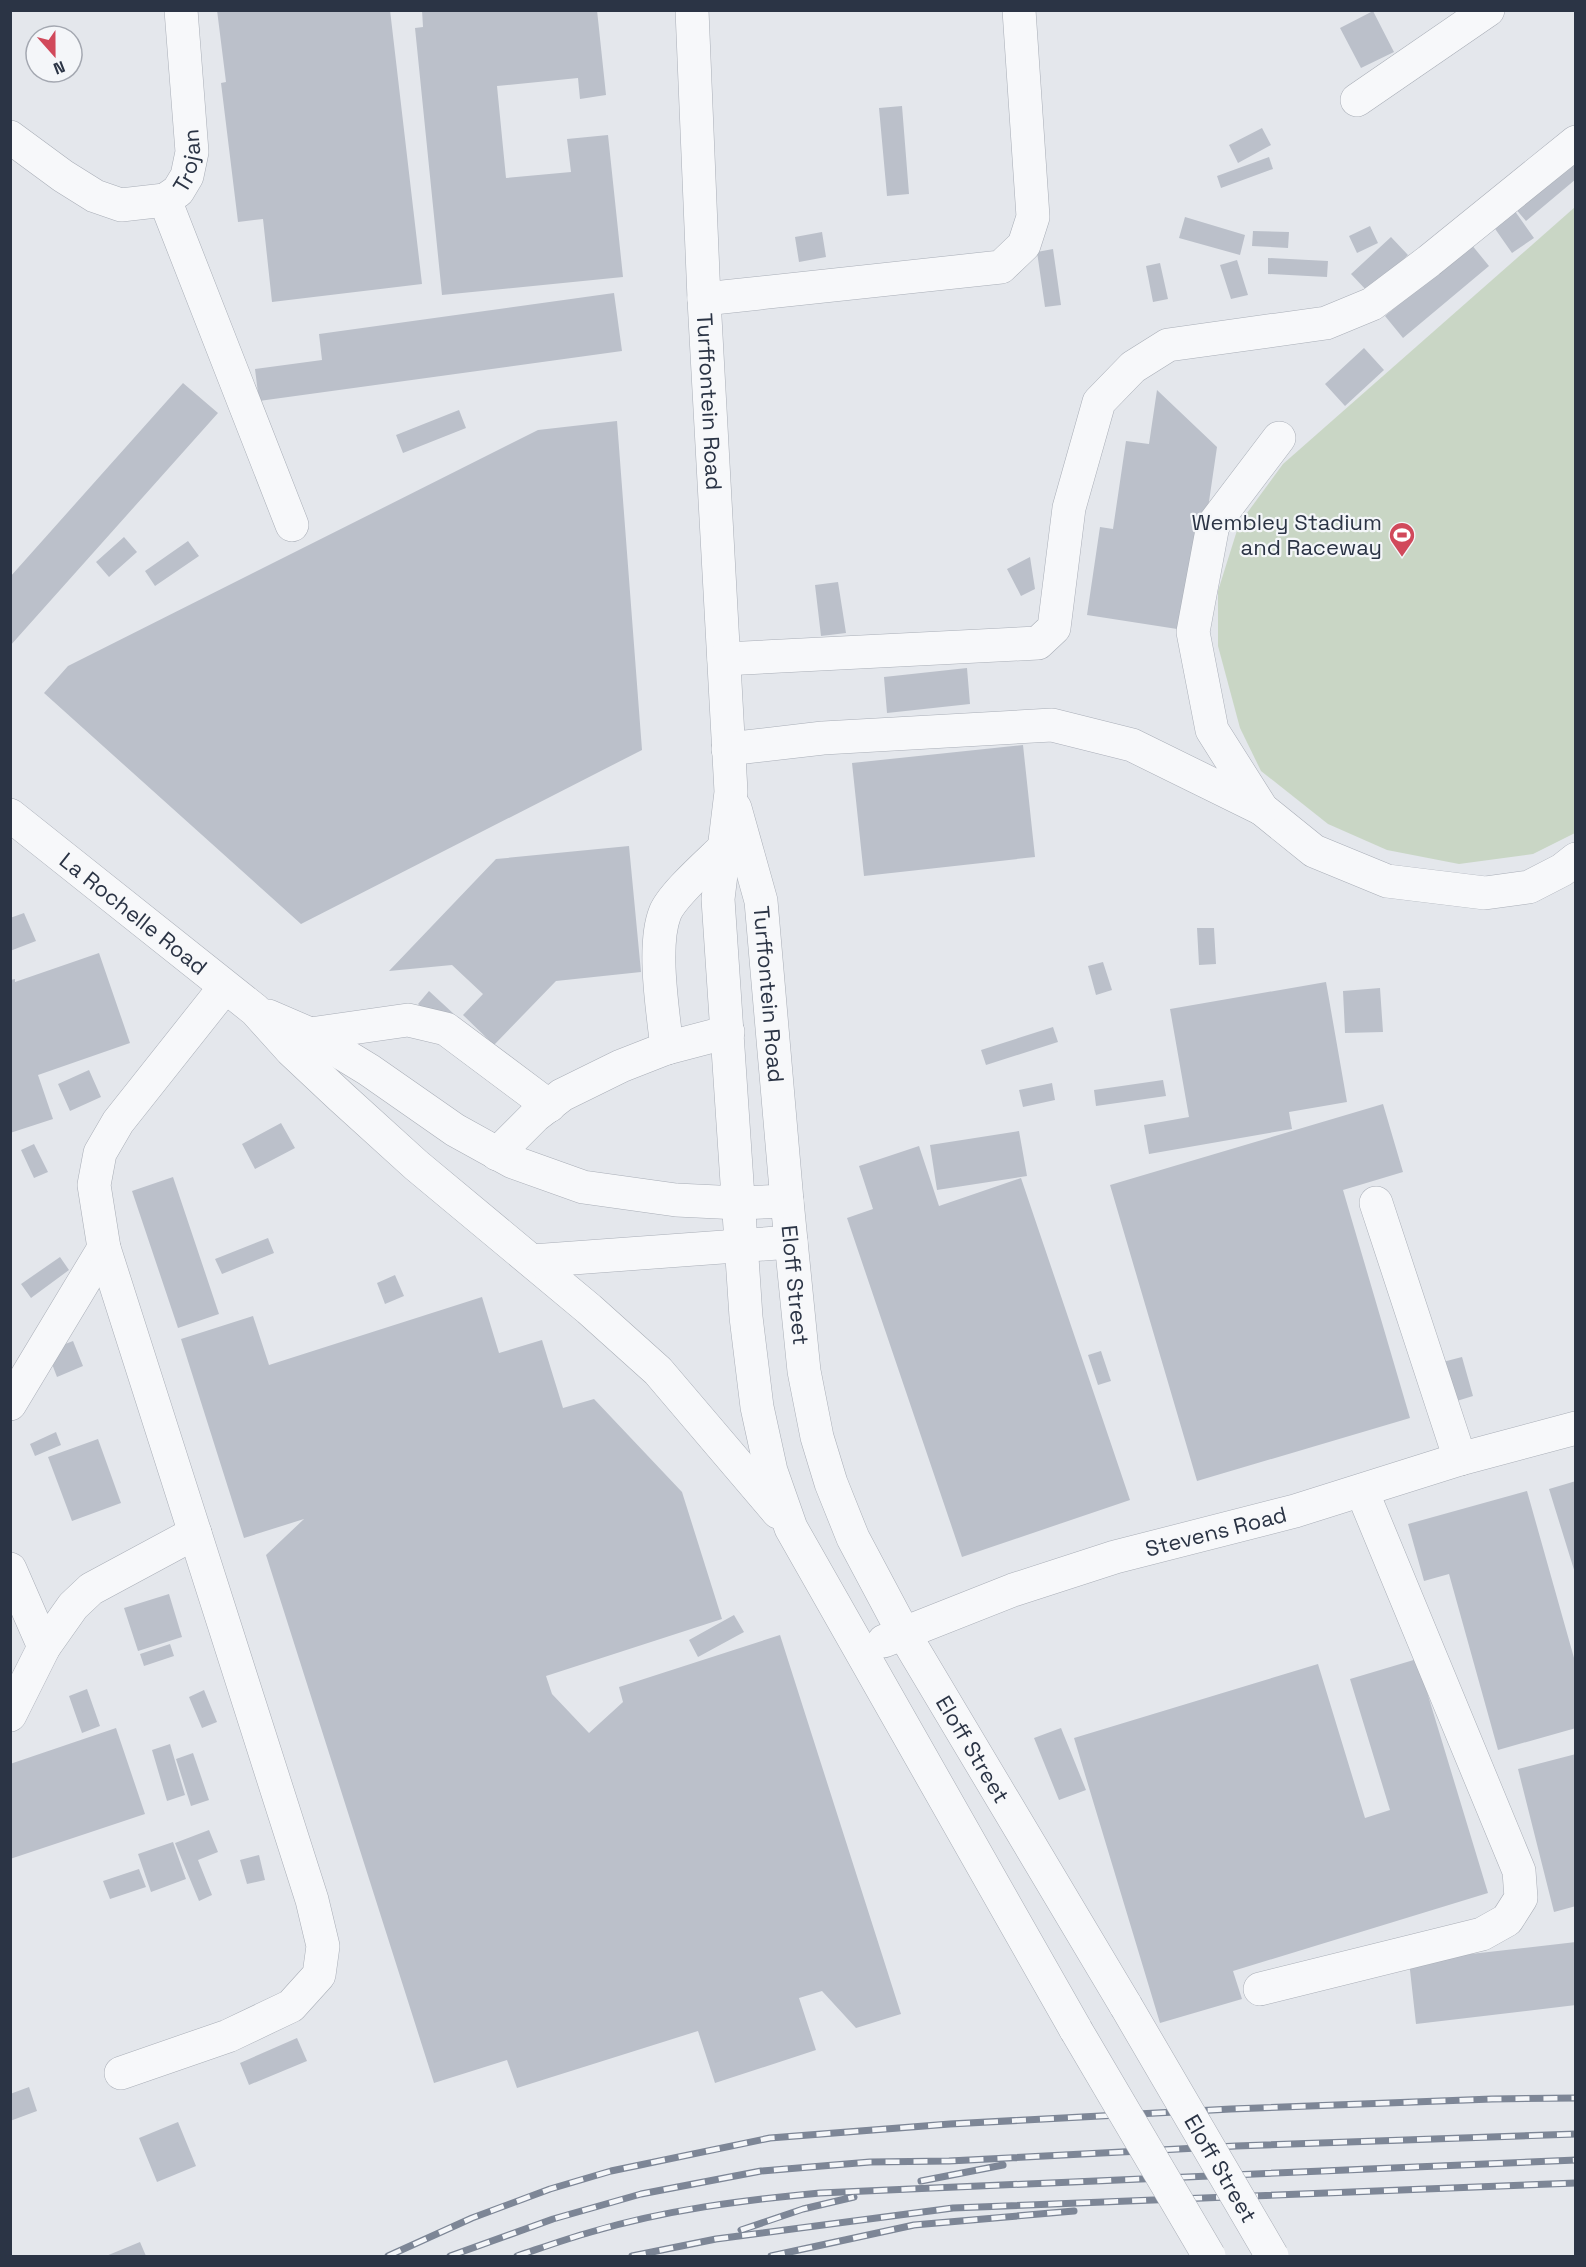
<svg xmlns="http://www.w3.org/2000/svg" width="1586" height="2267" font-family="'Space Grotesk',sans-serif">
<style>
.pitch{fill:#c9d6c5}
.building{fill:#bbc0ca}
.lines{fill:none;stroke-linecap:round;stroke-linejoin:round}
.minor-casing{stroke:#a9aeb7;stroke-width:34}
.minor{stroke:#f7f8fa;stroke-width:33}
.rail-casing{stroke:#7d8696;stroke-width:7}
.rail{stroke:#f4f6f9;stroke-width:4.5;stroke-dasharray:14;stroke-linecap:butt}
.minor-bridge-casing{stroke:#a9aeb7;stroke-width:34;stroke-linecap:butt}
.minor-bridge{stroke:#f7f8fa;stroke-width:33}
.labels{text-anchor:middle;stroke-width:4.5;stroke-linejoin:round;paint-order:stroke}
.street-label{font-size:22px;fill:#2b3445;stroke:#f4f6f9}
.poi-label{font-size:22px;fill:#2b3445;stroke:#f4f6f9;text-anchor:end}
</style>
<rect width="100%" height="100%" fill="#e4e7ec"/>
<path class="pitch" d="M1575,207V833L1533,854L1459,864L1387,850L1328,824L1261,771L1240,728L1218,646V591L1239,524L1283,464Z"/>
<path class="building" d="M217,10H390L422,284L272,302L263,219L238,222L221,83L226,82Z
M422,10H597L606,95L580,99L578,78L497,86L506,178L571,172L567,139L608,135L623,277L442,295L415,28L423,27Z
M1373,11L1394,52L1361,68L1340,28Z
M902,106L909,194L887,196L879,108Z
M1262,128L1271,145L1238,163L1229,145Z
M1576,143V179L1526,221L1508,200Z
M1269,157L1273,169L1221,188L1217,176Z
M1512,207L1534,238L1512,253L1491,223Z
M1185,217L1245,235L1240,255L1179,238Z
M1370,226L1378,243L1357,253L1349,236Z
M1253,231L1289,232L1288,248L1252,246Z
M822,232L826,257L799,262L795,237Z
M1391,237L1408,255L1368,292L1351,274Z
M1471,244L1489,266L1403,338L1385,316Z
M1053,249L1061,305L1045,307L1037,252Z
M1268,258L1328,261L1327,277L1268,274Z
M1237,260L1248,295L1231,299L1220,265Z
M1160,263L1168,299L1153,302L1146,266Z
M614,293L622,351L259,401L255,369L322,360L319,334Z
M1364,348L1384,370L1345,406L1325,384Z
M183,383L218,413L10,646V577Z
M1157,390L1217,447L1190,631L1087,615L1100,527L1113,529L1126,441L1149,444Z
M459,410L466,428L403,453L396,435Z
M617,421L642,750L301,924L44,693L68,666L538,430Z
M124,537L137,552L109,577L96,562Z
M188,541L199,556L155,586L145,571Z
M1030,557L1035,589L1021,596L1007,569Z
M838,582L846,633L821,636L815,585Z
M967,668L970,704L887,713L884,677Z
M1023,745L1035,857L864,876L852,763Z
M629,846L641,972L556,981L494,1045L463,1015L483,994L452,965L389,971L496,859Z
M24,913L36,941L10,951V918Z
M1197,928H1214L1216,964L1199,965Z
M99,953L130,1043L38,1075L53,1119L10,1133V980L15,979V982Z
M1103,962L1112,990L1096,995L1088,966Z
M1326,982L1347,1102L1289,1112L1292,1129L1149,1154L1144,1125L1189,1117L1170,1009Z
M1380,988L1383,1032L1345,1033L1343,991Z
M429,991L455,1015L443,1028L418,1004Z
M1053,1027L1058,1042L986,1065L981,1050Z
M89,1070L101,1097L70,1111L58,1084Z
M1163,1080L1166,1096L1096,1106L1094,1090Z
M1052,1083L1055,1100L1023,1107L1019,1090Z
M1383,1104L1403,1172L1343,1190L1410,1418L1197,1481L1110,1185Z
M281,1123L295,1148L255,1169L242,1144Z
M1019,1131L1027,1176L937,1190L930,1145Z
M34,1144L48,1172L34,1178L21,1150Z
M919,1146L939,1206L1021,1178L1130,1500L962,1557L847,1218L873,1209L859,1166Z
M173,1177L219,1314L178,1328L132,1191Z
M268,1238L274,1253L222,1274L215,1259Z
M60,1257L69,1270L31,1298L21,1284Z
M395,1275L404,1296L385,1304L377,1283Z
M482,1297L499,1353L542,1340L563,1408L594,1399L682,1492L722,1619L546,1676L552,1694L589,1733L623,1702L619,1687L780,1635L901,2014L856,2028L822,1991L799,1998L816,2050L715,2083L698,2031L517,2088L507,2060L434,2083L266,1555L304,1519L244,1538L181,1339L253,1316L269,1365Z
M73,1341L83,1366L57,1377L47,1351Z
M1101,1351L1111,1381L1098,1385L1088,1355Z
M1462,1357L1473,1396L1447,1404L1435,1364Z
M56,1432L61,1445L35,1456L30,1444Z
M98,1439L121,1503L72,1521L48,1457Z
M1576,1481V1573H1575L1549,1489Z
M1527,1491L1576,1665V1728L1498,1750L1449,1574L1424,1581L1408,1524Z
M169,1594L182,1637L138,1651L124,1608Z
M734,1615L744,1632L698,1657L689,1640Z
M170,1644L174,1656L144,1666L140,1654Z
M1417,1659L1488,1893L1233,1971L1242,1999L1160,2023L1074,1738L1318,1664L1365,1818L1390,1810L1350,1679Z
M87,1689L100,1726L82,1733L69,1696Z
M204,1690L217,1722L202,1728L189,1697Z
M116,1728L145,1814L10,1859V1764Z
M1061,1728L1086,1790L1059,1800L1034,1738Z
M170,1744L185,1795L167,1801L152,1750Z
M193,1753L209,1800L191,1806L176,1759Z
M1576,1754V1906L1554,1912L1518,1769Z
M209,1830L218,1852L198,1860L212,1895L199,1901L175,1843Z
M173,1842L186,1879L151,1892L138,1854Z
M259,1855L265,1880L247,1884L240,1860Z
M139,1869L146,1887L110,1899L103,1881Z
M1576,1942V2005L1416,2024L1409,1961Z
M297,2038L307,2061L249,2085L240,2063Z
M29,2087L37,2111L10,2121V2094Z
M178,2122L196,2166L157,2182L139,2138Z
M140,2242L146,2256H106Z"/>
<g class="lines">
<g class="minor-casing">
<g id="minor">
<path id="s1" d="M692,10L704,299L731,792L718,899L746,1317L757,1407L771,1471L791,1528L1076,2030"/>
<path d="M1357,100L1488,10"/>
<path id="s2" d="M10,137L63,176L95,196L121,205L165,200L178,191L187,176L192,152L181,10"/>
<path d="M165,200L292,525"/>
<path d="M704,299L1001,267L1024,245L1033,217L1019,10"/>
<path d="M1279,438L1213,525L1193,632L1212,730L1262,809L1314,851L1387,881L1485,893L1529,887L1562,870L1576,859"/>
<path d="M724,659L1038,643L1054,628L1069,508L1099,402L1133,367L1168,345L1326,323L1372,304L1429,261L1576,142"/>
<path d="M728,749L823,738L1052,725L1132,745L1262,809"/>
<path id="s3" d="M735,808L761,901L787,1201L804,1371L817,1437L831,1483L853,1538L903,1632L1126,2006"/>
<path id="s4" d="M10,815L255,1010L291,1050L340,1096L416,1165L589,1309L658,1371L778,1512"/>
<path d="M268,1016L310,1034L369,1070L455,1130L513,1162L583,1187L676,1200L739,1203L787,1201"/>
<path d="M310,1034L408,1020L446,1029L549,1106"/>
<path d="M667,1048C663,1012 652,946 665,913C672,895 710,862 725,847"/>
<path d="M497,1154L535,1116L562,1095L621,1066L667,1048L728,1032"/>
<path d="M1376,1203L1460,1459"/>
<path d="M532,1261L791,1242"/>
<path d="M10,1404L104,1248"/>
<path d="M10,1569L44,1647"/>
<path id="s5" d="M884,1641L1013,1590L1115,1557L1295,1511L1460,1459L1576,1428"/>
<path d="M10,1715L44,1647L73,1606L91,1589L195,1533"/>
<path d="M1260,1989L1482,1934L1507,1920L1521,1898L1519,1871L1362,1491"/>
<path d="M121,2073L228,2036L291,2006L319,1975L323,1946L312,1900L104,1248L94,1185L100,1153L118,1122L225,987"/>
</g>
</g>
<use href="#minor" class="minor"/>
<g class="rail-casing">
<path id="rail" d="M921,2181L1003,2165
M741,2230L803,2209L854,2197
M388,2256L472,2218L550,2189L611,2171L770,2138L950,2124L1231,2109L1492,2099L1576,2098
M450,2256L553,2219L641,2194L761,2171L870,2162L949,2161L1236,2146L1576,2134
M517,2256C541,2248 566,2239 591,2232C665,2210 743,2200 820,2193L1576,2160
M632,2256L716,2239L953,2208L1576,2183
M771,2256L914,2225L1074,2211"/>
</g>
<use href="#rail" class="rail"/>
<g class="minor-bridge-casing">
<g id="minor-bridge">
<path id="s6" d="M1126,2006L1272,2256"/>
<path d="M1076,2030L1209,2256"/>
</g>
</g>
<use href="#minor-bridge" class="minor-bridge"/>
</g>
<defs>
<g id="stadium-pin" transform="scale(1.35)"><path d="M0 17L-7.5 6A9.5 9.5 0 1 1 7.5 6Z" fill="#d1495b" stroke="#f4f6f9"/><path d="M0-5a6.5 5 0 1 0 0 10a6.5 5 0 1 0 0-10ZM-3.5-1.8h7v3.6h-7Z" fill="#fff"/></g>
</defs>
<g fill-rule="evenodd">
<use href="#stadium-pin" x="1402" y="535"/>
</g>
<g class="labels">
<g class="street-label">
<text dy="8" stroke="none"><textPath href="#s2" startOffset="224">Trojan</textPath></text>
<text dy="8" stroke="none"><textPath href="#s1" startOffset="392">Turffontein Road</textPath></text>
<text dy="8" stroke="none"><textPath href="#s4" startOffset="158">La Rochelle Road</textPath></text>
<text dy="8" stroke="none"><textPath href="#s3" startOffset="190">Turffontein Road</textPath></text>
<text dy="8" stroke="none"><textPath href="#s3" startOffset="482">Eloff Street</textPath></text>
<text dy="8" stroke="none"><textPath href="#s5" startOffset="350">Stevens Road</textPath></text>
<text dy="8" stroke="none"><textPath href="#s3" startOffset="986">Eloff Street</textPath></text>
<text dy="8" stroke="none"><textPath href="#s6" startOffset="188">Eloff Street</textPath></text>
</g>
<g class="poi-label">
<text x="1382" y="530">Wembley Stadium<tspan x="1382" dy="25">and Raceway</tspan></text>
</g>
</g>
<rect width="1586" height="2267" fill="none" stroke="#2b3445" stroke-width="24"/>
<g transform="translate(54 54) rotate(159)"><circle r="28" fill="#f4f6f9" stroke="#a4a8b1" stroke-width="1.5"/>
<path d="M0-4.5L10 22L0 15L-10 22Z" fill="#d1495b"/>
<text y="-9" font-size="16" font-weight="bold" text-anchor="middle" fill="#2b3445">N</text>
</g>
</svg>
